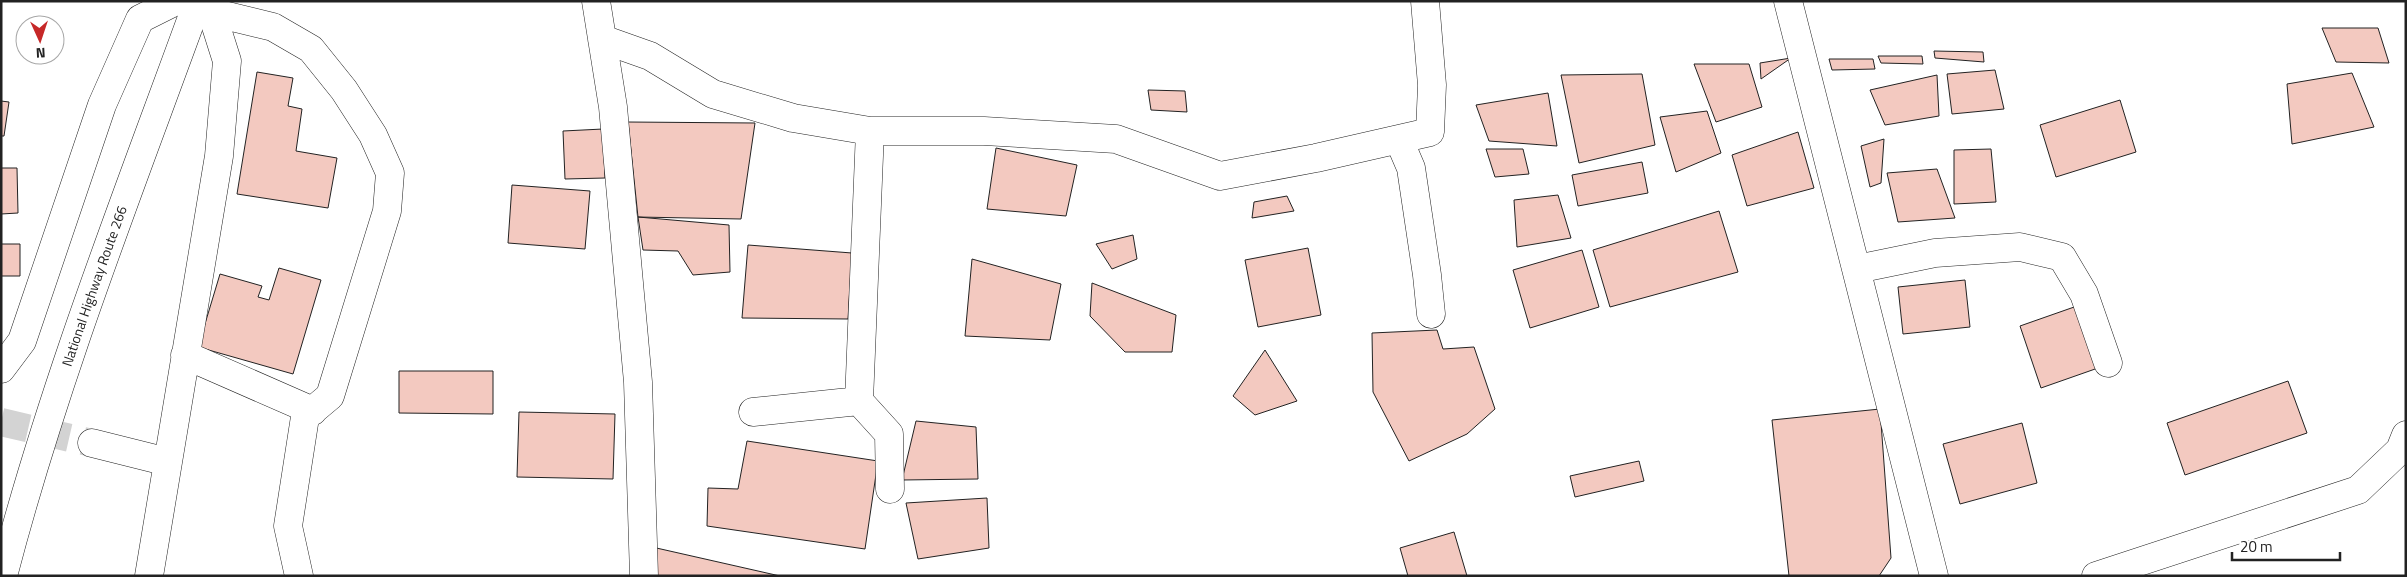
<svg xmlns="http://www.w3.org/2000/svg" width="2407" height="577" font-family="'Titillium Web',sans-serif">
<style>
.building{fill:#f3c9c0;stroke:#222}
.lines{fill:none;stroke-linecap:round;stroke-linejoin:round}
.minor-tunnel{stroke:#d3d3d3;stroke-width:28;stroke-dasharray:28 14;stroke-linecap:butt}
.minor-casing{stroke:#222;stroke-width:29}
.highway-casing{stroke:#222;stroke-width:29}
.minor{stroke:#fff;stroke-width:28}
.highway{stroke:#fff;stroke-width:28}
.labels{text-anchor:middle;stroke-width:4;stroke-linejoin:round;paint-order:stroke}
.street-label{font-size:14px;fill:#222;stroke:#fff}
</style>
<rect width="100%" height="100%" fill="#fff"/>
<path class="building" d="M2322,28H2378L2389,63L2336,62Z
M1934,51L1983,52L1984,62L1935,58Z
M1878,56H1922L1923,64L1881,63Z
M1791,58L1761,79L1760,63Z
M1829,59H1873L1875,69L1832,70Z
M1694,64H1749L1762,107L1716,122Z
M1995,70L2004,109L1952,114L1947,74Z
M257,72L293,78L288,106L302,109L296,151L337,158L328,208L237,194Z
M2352,73L2374,127L2292,144L2287,84Z
M1642,74L1655,145L1579,163L1561,75Z
M1937,75L1939,116L1885,125L1870,90Z
M1148,90L1185,91L1187,112L1151,110Z
M1548,93L1557,146L1489,141L1476,105Z
M2120,100L2136,152L2056,177L2040,125Z
M1,101L9,102L4,136H1Z
M1707,111L1721,153L1676,172L1660,117Z
M628,122L755,123L741,219L638,217Z
M603,129L605,178L565,179L563,131Z
M1798,132L1814,188L1747,206L1732,155Z
M1884,139L1881,183L1870,187L1861,146Z
M996,148L1077,165L1066,216L987,209Z
M1486,149H1523L1529,174L1495,177Z
M1991,149L1996,202L1954,204V150Z
M1642,162L1648,193L1578,206L1572,175Z
M1,168H17L18,213L1,214Z
M1937,169L1955,218L1898,222L1887,173Z
M512,185L590,191L585,249L508,243Z
M1558,195L1571,238L1517,247L1514,200Z
M1287,196L1294,211L1252,218L1254,202Z
M1719,211L1738,272L1610,307L1593,250Z
M638,217L729,225L730,272L693,275L678,251L643,250Z
M1133,235L1137,259L1112,269L1096,244Z
M1,244H20V276H1Z
M748,245L852,253L848,319L742,318Z
M1308,248L1321,315L1258,327L1245,260Z
M1582,250L1599,307L1530,328L1513,270Z
M972,259L1061,284L1050,340L965,336Z
M279,268L321,280L293,374L198,347L220,274L262,286L258,297L269,300Z
M1965,280L1970,327L1903,334L1898,287Z
M1092,283L1176,315L1172,352H1125L1090,316Z
M2077,306L2098,368L2041,388L2020,326Z
M1437,330L1443,349L1474,347L1495,409L1467,434L1409,461L1373,392L1372,333Z
M1265,350L1297,401L1255,415L1233,396Z
M399,371H493V414L399,413Z
M2288,381L2307,433L2185,475L2167,423Z
M1880,409L1891,558L1879,576H1789L1772,420Z
M519,412L615,414L613,479L517,477Z
M916,421L976,427L978,479L902,480Z
M2022,423L2037,483L1960,504L1943,444Z
M747,441L878,461L865,549L707,526L708,488L738,489Z
M1639,461L1644,481L1575,497L1570,476Z
M987,498L989,548L918,559L906,503Z
M1454,532L1467,576H1408L1400,548Z
M652,547L780,576H650Z"/>
<g class="lines">
<path class="minor-tunnel" d="M1,422L92,443"/>
<g class="minor-casing">
<path id="minor" d="M596,1L613,107L638,382L644,576
M1788,1L1934,576
M211,12L273,27L311,49L344,90L373,135L390,173L387,211L330,396L305,417L288,526L299,576
M602,39L650,56L713,94L793,118L870,131H984L1116,139L1220,176L1316,158L1430,132L1432,85L1425,1
M1399,140L1411,168L1427,275L1431,314
M1857,269L1935,253L2020,247L2062,257L2084,294L2108,363
M185,355L313,411
M1,369L22,341L102,105L140,19L176,1
M859,401L889,434L890,489
M753,412L859,401L870,131
M92,443L168,462
M149,576L219,156L227,61L208,1
M2096,576L2358,490L2400,450L2406,435"/>
</g>
<g class="highway-casing">
<g id="highway">
<path id="s1" d="M3,576C54,380 129,191 198,1"/>
</g>
</g>
<use href="#minor" class="minor"/>
<use href="#highway" class="highway"/>
</g>
<g class="labels">
<g class="street-label">
<text dy="5" stroke="none"><textPath href="#s1" startOffset="304">National Highway Route 266</textPath></text>
</g>
</g>
<rect width="2407" height="577" fill="none" stroke="#222222" stroke-width="5"/>
<g transform="translate(40 40) rotate(177)"><circle r="24" fill="#ffffff" stroke="#a7a7a7"/>
<path d="M0-4L9 19L0 12L-9 19Z" fill="#c62828"/>
<text y="-8" font-size="14" font-weight="bold" text-anchor="middle" fill="#222222">N</text>
</g>
<path d="M2232 552v8h108v-8" fill="none" stroke="#222222" stroke-width="2.5"/>
<text x="2240" y="552" font-size="15" fill="#222222" stroke="#ffffff" stroke-width="4" paint-order="stroke">20 m</text>
</svg>
